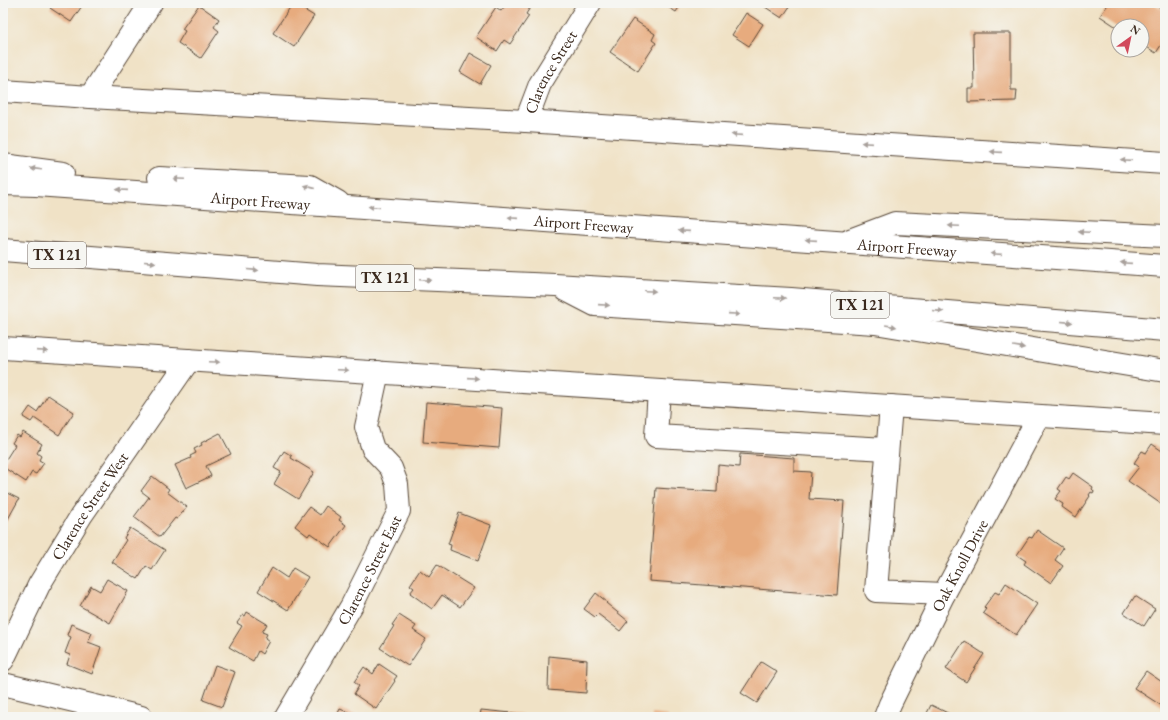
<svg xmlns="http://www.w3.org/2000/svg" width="1168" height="720" font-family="'EB Garamond',serif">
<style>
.building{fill:#e7ab7e}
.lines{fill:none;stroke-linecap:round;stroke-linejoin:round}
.minor-casing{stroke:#564637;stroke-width:24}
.major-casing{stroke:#564637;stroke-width:24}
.highway-casing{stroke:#564637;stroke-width:24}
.minor{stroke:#fff;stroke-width:22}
.major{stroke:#fff;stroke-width:22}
.highway{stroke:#fff;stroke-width:22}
.oneway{fill:#a79f9a}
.labels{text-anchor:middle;stroke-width:4;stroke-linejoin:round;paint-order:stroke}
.shield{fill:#f6f6f2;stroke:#73675e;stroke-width:1}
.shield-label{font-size:15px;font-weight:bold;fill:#3b2a1e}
.street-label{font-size:16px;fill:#3b2a1e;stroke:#f6f6f2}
</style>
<rect width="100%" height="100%" fill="#f6f6f2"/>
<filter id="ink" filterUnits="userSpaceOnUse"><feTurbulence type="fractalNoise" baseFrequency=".025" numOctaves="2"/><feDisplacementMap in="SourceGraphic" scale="8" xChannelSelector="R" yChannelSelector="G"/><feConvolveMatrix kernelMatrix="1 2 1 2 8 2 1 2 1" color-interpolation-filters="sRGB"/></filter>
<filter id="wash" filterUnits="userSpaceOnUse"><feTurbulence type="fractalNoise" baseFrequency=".012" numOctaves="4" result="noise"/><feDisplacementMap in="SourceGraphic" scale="16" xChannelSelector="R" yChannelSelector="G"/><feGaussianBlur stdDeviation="0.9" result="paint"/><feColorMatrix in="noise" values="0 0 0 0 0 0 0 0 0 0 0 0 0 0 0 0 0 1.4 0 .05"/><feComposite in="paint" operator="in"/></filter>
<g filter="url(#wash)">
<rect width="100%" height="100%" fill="#f0e2c6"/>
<g id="blocks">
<path class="building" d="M54,3H84L71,22L50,8Z
M293,3L314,16L294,47L273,33Z
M507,3H533L526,14L529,16L510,44L504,40L497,51L476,37L496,7L501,11Z
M662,3H682L676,12Z
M759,3H792L782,18Z
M1109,3H1153L1165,11V39L1156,53L1142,44V26H1118V28L1100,16Z
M199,5L219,19L214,27L219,31L201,58L178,43L185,31L182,29Z
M746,13L763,24L749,46L732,35Z
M633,19L655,34L652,40L656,43L638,71L610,52Z
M973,33H1011V90H1017L1016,101L968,102V88H974Z
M470,53L491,65L480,84L460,72Z
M48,395L74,412L59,435L34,418L31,422L23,417L30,407L37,412Z
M426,402L502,408L499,448L423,442Z
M23,432L42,444L37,453L41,456L39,460L44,463L36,474L32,472L26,482L3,467V464L15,445L12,443L17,435L20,437Z
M220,433L231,454L206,466L211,476L186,488L175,465L191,458L190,456L196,453L194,449L202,445L201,443Z
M1152,444L1165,453L1164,506L1128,481L1139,467L1134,463L1142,451L1146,453Z
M284,451L292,456L291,458L314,472L298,499L274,484L281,472L274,468Z
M740,454L794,458V471L811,472L809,499L844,501L837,595L649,581L656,488L717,492L718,465L739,467Z
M1073,473L1093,487L1092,489L1094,491L1093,493L1091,492L1089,495L1090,496L1076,517L1062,507L1063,504L1055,499L1061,491L1058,489L1066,477L1069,479Z
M152,476L169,489L167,492L187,507L177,519L175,518L160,537L134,517L149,497L141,491Z
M3,491L19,499L3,528Z
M326,506L341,517L339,520L346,525L330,547L310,533L308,536L295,526L309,507L320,515Z
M459,513L491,525L478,561L450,550L451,545L448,544Z
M130,528L165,550L152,570L146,566L138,579L112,562L126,540L124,538Z
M1037,530L1063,548L1055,560L1063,566L1051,583L1024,564L1026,561L1017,555L1029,537L1032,538Z
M437,565L474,588L460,607L442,595L432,609L410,593L414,588L410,585L420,570L429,577Z
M272,568L287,578L293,568L308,577L288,610L258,591Z
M107,579L128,591L110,623L80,606L91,586L100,591Z
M1006,583L1037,604L1016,635L983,613L986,609L984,607L995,592L999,594Z
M596,593L607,602L606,603L628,621L620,631L598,614L595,617L584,609Z
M1135,596L1155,609L1144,626L1124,613Z
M247,612L267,624L262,632L267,634L265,638L269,641L262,654L258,651L253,661L229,647L242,626L237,623L243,615L245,616Z
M399,615L416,626L413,630L426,639L408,666L380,648L394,626L392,625Z
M71,624L92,633L88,642L101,647L92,674L67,664L70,655L65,653L71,637L67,635Z
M964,641L984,654L966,682L946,669Z
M549,656L587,660L586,693L548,690Z
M761,662L777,672L757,703L741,693Z
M379,664L397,676L394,680L395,681L376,709L354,694L359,686L354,682L364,667L373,674Z
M215,665L235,672L222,707L203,700Z
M1146,671L1165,684V708L1134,688Z
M931,705L956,717H925Z
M340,709L360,717H336Z
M481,710L522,714L521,717H480Z
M652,714L668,716V717H652Z"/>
</g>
</g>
<g filter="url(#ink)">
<use href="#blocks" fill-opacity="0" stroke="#564637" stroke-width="1"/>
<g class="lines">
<g class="minor-casing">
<g id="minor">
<path d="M90,97L151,3"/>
<path id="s1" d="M526,121L540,84L590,3"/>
<path d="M659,391L656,436L887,449"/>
<path d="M891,406L876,591L944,594"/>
<path id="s2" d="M3,660L39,585L81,516L189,360"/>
<path d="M3,684L141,717"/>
<path id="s3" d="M286,717L352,605L399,511L397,484L391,468L373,449L366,427L378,372"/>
<path id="s4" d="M885,717L890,704L944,594L1039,416"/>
</g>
</g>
<g class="major-casing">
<path id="major" d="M3,91L90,97L526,121L1165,163
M3,348L1165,424"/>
</g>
<g class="highway-casing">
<g id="highway">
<path d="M3,165L63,173"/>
<path d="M159,178L310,186L338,202"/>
<path id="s5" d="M3,184L36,185C412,210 789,239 1165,266"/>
<path d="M850,240L895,223L1165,236"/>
<path d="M3,250L317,275L555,285L791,299L1165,330"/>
<path d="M566,290L595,305L875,323L1165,371"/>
</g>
</g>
<use href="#minor" class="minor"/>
<use href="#major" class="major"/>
<use href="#highway" class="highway"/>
</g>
<defs><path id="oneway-solid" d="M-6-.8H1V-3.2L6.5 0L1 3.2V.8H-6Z"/></defs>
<g class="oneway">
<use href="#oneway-solid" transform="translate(737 135) rotate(-176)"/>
<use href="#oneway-solid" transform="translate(867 143) rotate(-176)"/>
<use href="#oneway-solid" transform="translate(996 152) rotate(-176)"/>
<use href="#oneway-solid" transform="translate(1126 160) rotate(-176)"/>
<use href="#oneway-solid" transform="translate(36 169) rotate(-173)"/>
<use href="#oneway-solid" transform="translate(179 179) rotate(-177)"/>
<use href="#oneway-solid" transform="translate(309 187) rotate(-165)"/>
<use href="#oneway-solid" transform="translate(122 190) rotate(-176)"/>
<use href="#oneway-solid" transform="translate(374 207) rotate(-176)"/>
<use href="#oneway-solid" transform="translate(513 218) rotate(-176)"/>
<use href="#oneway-solid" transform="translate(954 226) rotate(-177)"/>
<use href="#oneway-solid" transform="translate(684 231) rotate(-176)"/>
<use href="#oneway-solid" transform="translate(1084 232) rotate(-177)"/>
<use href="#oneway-solid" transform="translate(811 240) rotate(-176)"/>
<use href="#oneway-solid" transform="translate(996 254) rotate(-176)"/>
<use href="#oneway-solid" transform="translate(150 262) rotate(5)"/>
<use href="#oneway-solid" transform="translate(1126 263) rotate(-176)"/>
<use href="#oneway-solid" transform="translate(253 270) rotate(5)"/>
<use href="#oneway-solid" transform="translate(425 280) rotate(2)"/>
<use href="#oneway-solid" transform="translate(650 291) rotate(3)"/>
<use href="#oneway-solid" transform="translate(780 298) rotate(3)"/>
<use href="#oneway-solid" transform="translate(604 305) rotate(4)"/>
<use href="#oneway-solid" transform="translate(938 311) rotate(5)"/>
<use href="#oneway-solid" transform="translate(734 314) rotate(4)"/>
<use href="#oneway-solid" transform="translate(1067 322) rotate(5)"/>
<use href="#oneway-solid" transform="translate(891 326) rotate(9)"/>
<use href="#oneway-solid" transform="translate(1019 347) rotate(9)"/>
<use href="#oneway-solid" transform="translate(42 351) rotate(4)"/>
<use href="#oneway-solid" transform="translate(214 362) rotate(3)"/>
<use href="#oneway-solid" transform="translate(343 370) rotate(3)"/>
<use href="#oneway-solid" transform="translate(473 378) rotate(4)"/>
</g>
</g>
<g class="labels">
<g class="shield">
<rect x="28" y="242" width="58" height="26" rx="3"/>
<rect x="356" y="265" width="58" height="26" rx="3"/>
<rect x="831" y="292" width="58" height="26" rx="3"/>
</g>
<g class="shield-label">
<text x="57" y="260">TX 121</text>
<text x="385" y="283">TX 121</text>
<text x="860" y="310">TX 121</text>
</g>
<g class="street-label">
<text dy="6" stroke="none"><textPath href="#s1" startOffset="55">Clarence Street</textPath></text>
<text dy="6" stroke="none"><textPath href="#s5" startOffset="258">Airport Freeway</textPath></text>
<text dy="6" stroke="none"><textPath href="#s5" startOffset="582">Airport Freeway</textPath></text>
<text dy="6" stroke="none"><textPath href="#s5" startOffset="906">Airport Freeway</textPath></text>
<text dy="6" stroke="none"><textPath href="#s2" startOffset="177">Clarence Street West</textPath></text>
<text dy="6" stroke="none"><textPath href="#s4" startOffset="169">Oak Knoll Drive</textPath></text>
<text dy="6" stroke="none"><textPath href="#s3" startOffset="169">Clarence Street East</textPath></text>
</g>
</g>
<rect width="1168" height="720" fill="none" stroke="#f6f6f2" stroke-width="16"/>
<g transform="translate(1130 38) rotate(33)"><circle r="19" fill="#f6f6f2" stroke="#aba49d"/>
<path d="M0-3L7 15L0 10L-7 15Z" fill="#d1495b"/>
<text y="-6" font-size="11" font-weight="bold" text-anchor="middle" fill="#3b2a1e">N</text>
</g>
</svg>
